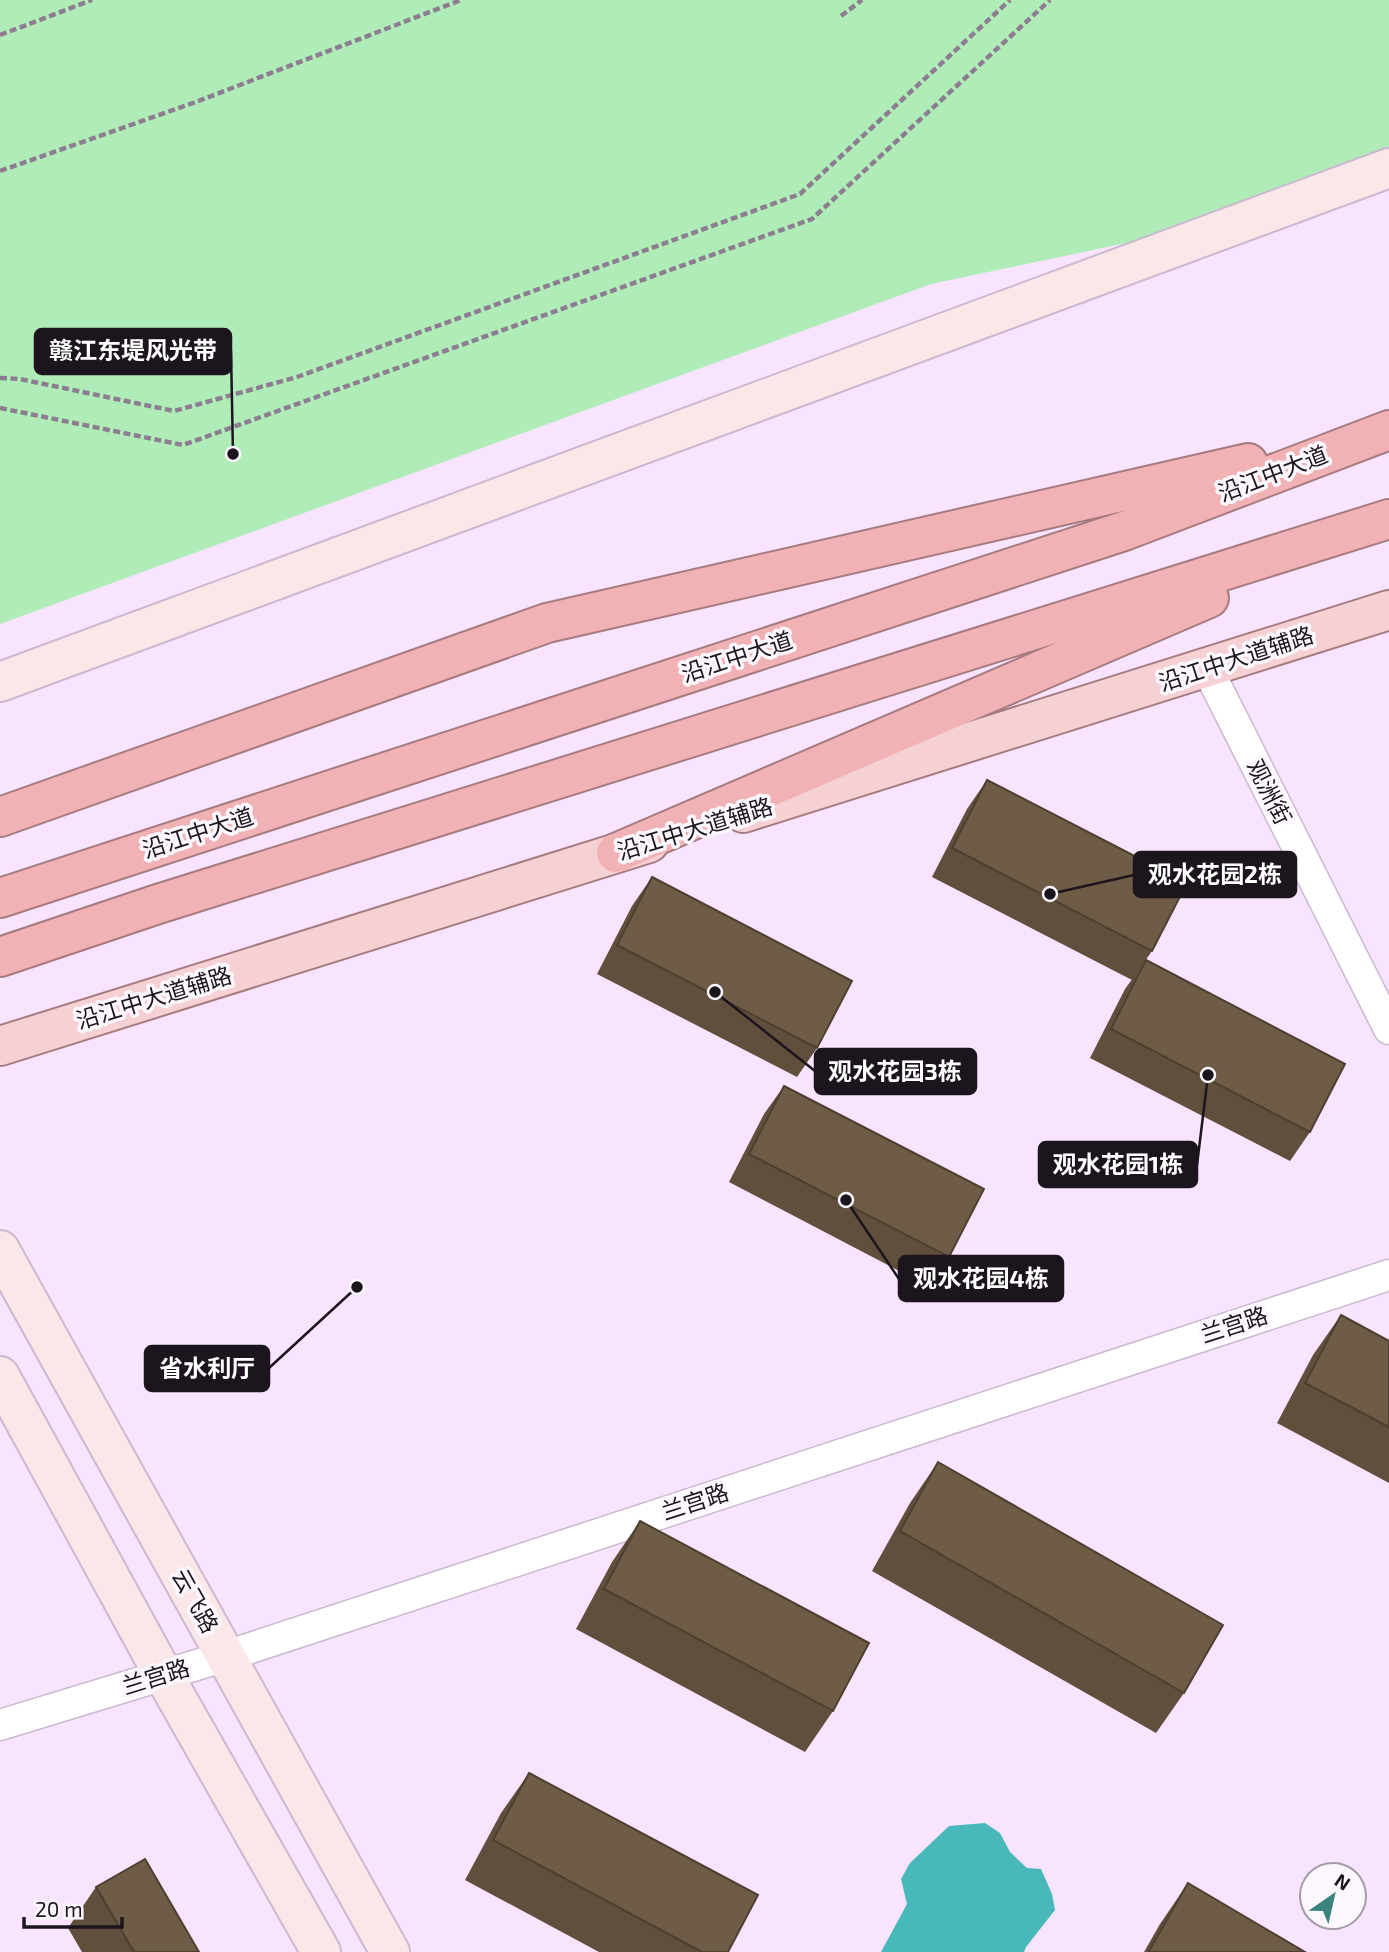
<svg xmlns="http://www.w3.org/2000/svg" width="1389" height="1952" font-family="'Exo 2','Noto Sans SC',sans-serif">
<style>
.green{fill:#b0ecb8}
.water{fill:#49b8ba}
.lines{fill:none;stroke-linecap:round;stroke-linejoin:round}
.street-casing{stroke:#ccb8d1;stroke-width:33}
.secondary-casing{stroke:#ccb8d1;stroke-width:42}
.primary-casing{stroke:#a67b80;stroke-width:42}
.highway-casing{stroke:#a67b80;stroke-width:42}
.path{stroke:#8c7e90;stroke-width:4.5;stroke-dasharray:7 3.5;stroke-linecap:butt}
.street{stroke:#fff;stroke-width:30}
.secondary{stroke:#fae8e9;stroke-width:38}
.primary{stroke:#f6d1d3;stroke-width:38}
.highway{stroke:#f0b2b5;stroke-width:38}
.wall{fill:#5f4f3c}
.building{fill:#6e5c46;stroke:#4d4031;stroke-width:2}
.labels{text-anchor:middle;stroke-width:7;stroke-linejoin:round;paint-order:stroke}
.street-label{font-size:23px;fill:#1c151e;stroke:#fcf7fd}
.leader{fill:none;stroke:#1c151e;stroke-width:2.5}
.callout-dot{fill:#1c151e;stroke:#fcf7fd;stroke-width:2.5}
.callout{fill:#1c151e;stroke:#1c151e;stroke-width:2.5}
.callout-label{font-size:24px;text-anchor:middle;font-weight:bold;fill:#fff}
</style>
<rect width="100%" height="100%" fill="#f8e4fe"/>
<path class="green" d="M0,0H1389V188L931,284L0,624Z"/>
<path class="water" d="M985,1823L1000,1833L1010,1852L1027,1868L1041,1869L1052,1894L1055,1910L1026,1947L1024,1952H881L907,1904L901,1879L910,1863L949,1826Z"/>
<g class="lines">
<g class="street-casing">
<path id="street" d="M1207,668L1389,1029
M0,1725L226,1656L1389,1275"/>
</g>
<g class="secondary-casing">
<path id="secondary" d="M0,682L1389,168
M0,1250L390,1952
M0,1376L163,1674L321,1952"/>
</g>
<g class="primary-casing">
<path id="primary" d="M743,813L1389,610
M0,1046L649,843"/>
</g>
<g class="highway-casing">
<path id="highway" d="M0,817L547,623L1248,463
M616,853L1209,598
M0,898L1124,531L1389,430
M0,957L158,904L1389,519"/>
</g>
<path class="path" d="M841,16L862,0
M0,35L92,0
M0,171L193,103L461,0
M0,378L20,379L174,411L297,377L800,194L1010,0
M0,408L183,445L812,219L1050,0"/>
<use href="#street" class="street"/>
<use href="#secondary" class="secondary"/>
<use href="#primary" class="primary"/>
<use href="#highway" class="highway"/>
</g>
<path class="wall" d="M987,780L1152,951L1132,980L932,877L967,809Z
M652,877L817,1048L797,1077L597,974L632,906Z
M1146,960L1310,1132L1290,1161L1090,1058L1125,989Z
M784,1086L949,1257L928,1286L729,1182L764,1114Z
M1341,1315L1389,1341V1483L1277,1423L1313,1355Z
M938,1462L1184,1693L1156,1733L872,1571L910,1503Z
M640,1521L833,1711L805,1752L576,1629L612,1562Z
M529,1773L728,1952H599L465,1880L501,1813Z
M1188,1883L1305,1952H1144L1160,1924Z
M96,1887L199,1952H82L68,1928Z"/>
<path class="building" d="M987,780L1187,883L1152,951L952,848Z
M652,877L852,981L817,1048L617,945Z
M1146,960L1345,1064L1310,1132L1111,1029Z
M784,1086L984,1189L949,1257L749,1154Z
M1341,1315L1389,1341V1427L1305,1383Z
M938,1462L1223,1625L1184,1693L900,1531Z
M640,1521L869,1643L833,1711L604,1589Z
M529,1773L758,1895L728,1952H702L493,1840Z
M145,1859L199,1952H134L96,1887Z
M1188,1883L1305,1952H1151L1149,1951Z"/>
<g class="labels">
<g class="street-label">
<text transform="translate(1273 474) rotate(-21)" y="8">沿江中大道</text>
<text transform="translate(737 657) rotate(-18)" y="8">沿江中大道</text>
<text transform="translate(1236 659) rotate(-18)" y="8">沿江中大道辅路</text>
<text transform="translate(1269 792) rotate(63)" y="8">观洲街</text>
<text transform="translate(695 829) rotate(-17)" y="8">沿江中大道辅路</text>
<text transform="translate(198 833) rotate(-18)" y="8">沿江中大道</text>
<text transform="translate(154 998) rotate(-17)" y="8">沿江中大道辅路</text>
<text transform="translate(1234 1325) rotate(-18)" y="8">兰宫路</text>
<text transform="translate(695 1502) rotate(-18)" y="8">兰宫路</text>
<text transform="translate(195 1601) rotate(61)" y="8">云飞路</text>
<text transform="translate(156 1677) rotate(-17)" y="8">兰宫路</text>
</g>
</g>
<path class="leader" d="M233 454L231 351M1050 894L1134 875M715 992L815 1071M1208 1075L1197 1165M846 1200L899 1279M357 1287L269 1368"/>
<g class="callout-dot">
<circle cx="233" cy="454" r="7"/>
<circle cx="1050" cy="894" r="7"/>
<circle cx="715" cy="992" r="7"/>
<circle cx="1208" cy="1075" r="7"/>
<circle cx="846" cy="1200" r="7"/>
<circle cx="357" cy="1287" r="7"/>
</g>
<g class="callout">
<rect x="35" y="329" width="196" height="45" rx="7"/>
<rect x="1134" y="852" width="162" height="45" rx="7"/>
<rect x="815" y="1049" width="161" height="45" rx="7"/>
<rect x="1039" y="1142" width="158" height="45" rx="7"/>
<rect x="899" y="1256" width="164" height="45" rx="7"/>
<rect x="145" y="1346" width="124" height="45" rx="7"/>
</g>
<g class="callout-label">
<text x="133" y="359">赣江东堤风光带</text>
<text x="1215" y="883">观水花园2栋</text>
<text x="895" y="1080">观水花园3栋</text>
<text x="1118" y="1173">观水花园1栋</text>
<text x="981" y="1287">观水花园4栋</text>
<text x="207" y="1377">省水利厅</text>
</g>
<g transform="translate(1333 1896) rotate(34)"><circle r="33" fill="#fcf7fd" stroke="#a29da4" stroke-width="2"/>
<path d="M0-5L12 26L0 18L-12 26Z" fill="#3b837d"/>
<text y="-10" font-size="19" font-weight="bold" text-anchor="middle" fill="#1c151e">N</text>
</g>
<path d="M24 1917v10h98v-10" fill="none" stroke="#1c151e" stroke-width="3.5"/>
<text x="35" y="1917" font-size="21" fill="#1c151e" stroke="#fcf7fd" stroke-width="5" paint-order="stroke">20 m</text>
</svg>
